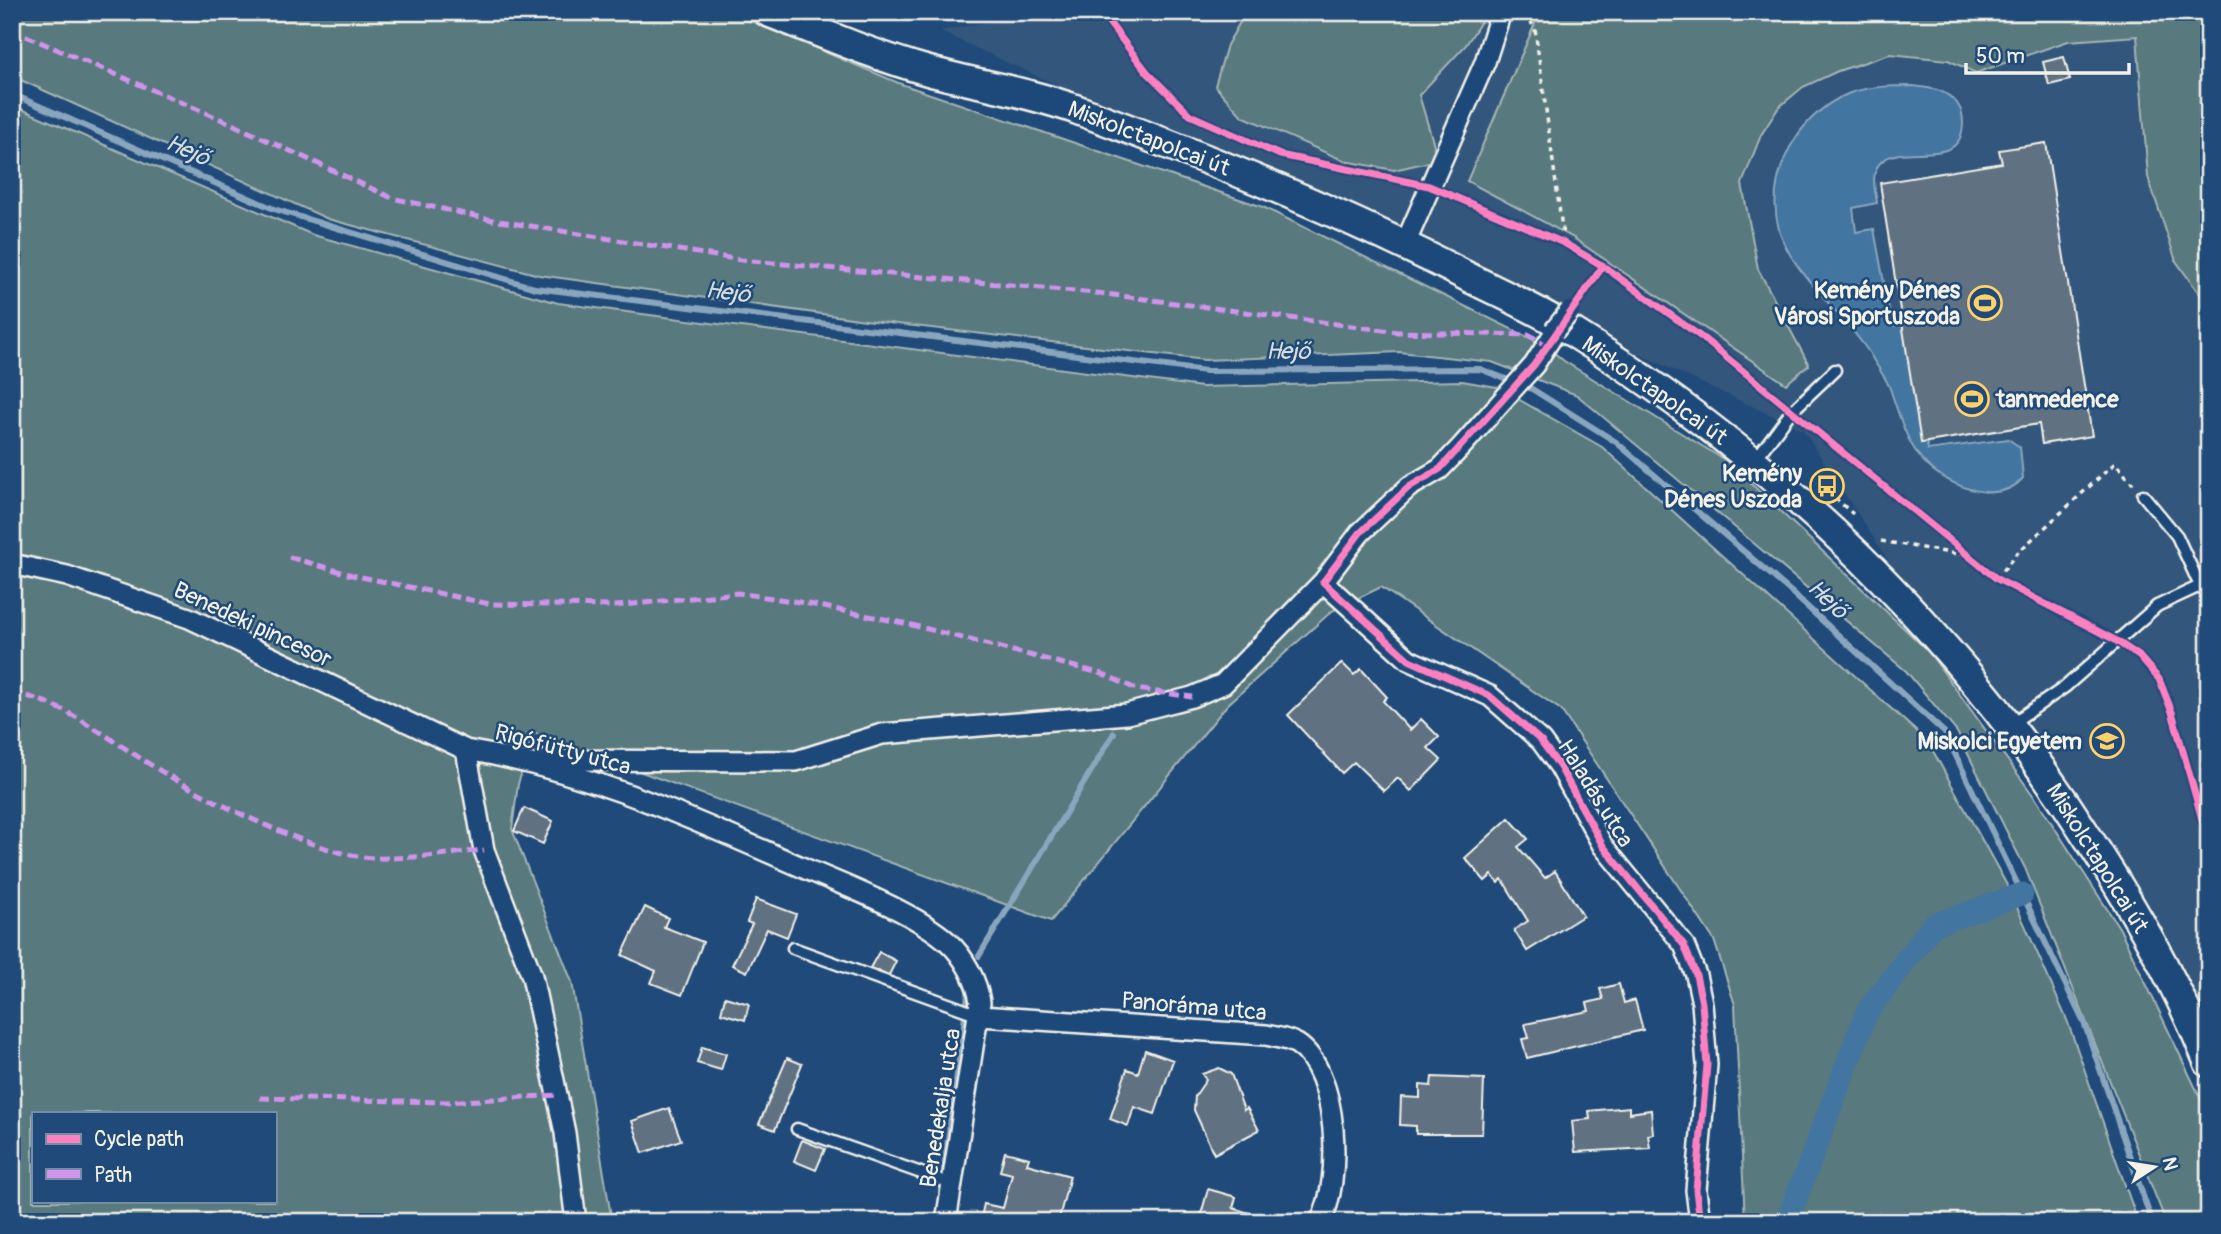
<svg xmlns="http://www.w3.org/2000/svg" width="2221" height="1234" font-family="Pangolin,sans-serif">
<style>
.built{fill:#32567c}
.green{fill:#58797e;stroke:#a6b5b3;stroke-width:2;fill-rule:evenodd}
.water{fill:#4374a0;stroke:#8aa6bd;stroke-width:2}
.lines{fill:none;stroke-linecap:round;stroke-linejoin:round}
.stream{stroke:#8aa6bd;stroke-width:6}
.canal{stroke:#4374a0;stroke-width:23}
.building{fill:#607181;stroke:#f4f1e8;stroke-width:2}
.lane-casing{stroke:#f4f1e8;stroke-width:15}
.street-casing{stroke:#f4f1e8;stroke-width:24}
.secondary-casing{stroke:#f4f1e8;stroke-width:33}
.path{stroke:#f4f1e8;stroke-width:3.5;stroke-dasharray:5 5;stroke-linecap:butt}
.lane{stroke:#1f4a7a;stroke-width:10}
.street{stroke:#1f4a7a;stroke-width:19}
.secondary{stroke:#1f4a7a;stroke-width:28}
.street-bridge-casing{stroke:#f4f1e8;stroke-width:24;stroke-linecap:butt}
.street-bridge{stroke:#1f4a7a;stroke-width:19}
.quiet{stroke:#d193ec;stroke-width:5;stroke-dasharray:10 5;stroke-linecap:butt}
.cycleway-casing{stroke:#1f4a7a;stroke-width:11}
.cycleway{stroke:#ff80c0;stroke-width:7}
.labels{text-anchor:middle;stroke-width:5;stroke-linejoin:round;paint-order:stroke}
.street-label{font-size:23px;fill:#f4f1e8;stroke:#1f4a7a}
.poi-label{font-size:23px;font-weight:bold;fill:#f4f1e8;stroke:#1f4a7a;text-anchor:end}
.water-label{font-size:24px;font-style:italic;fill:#d9dedd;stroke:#1f4a7a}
</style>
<rect width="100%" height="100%" fill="#1f4a7a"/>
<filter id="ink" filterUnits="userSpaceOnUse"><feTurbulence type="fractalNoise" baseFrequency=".0143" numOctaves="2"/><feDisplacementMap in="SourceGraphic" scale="14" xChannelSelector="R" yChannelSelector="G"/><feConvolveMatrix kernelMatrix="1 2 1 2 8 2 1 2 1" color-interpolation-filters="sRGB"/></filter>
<g filter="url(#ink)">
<path class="built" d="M1042,12H2209V1052L1803,430L939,31Z"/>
<path class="green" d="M12,12H729L901,84L1263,207L1546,346L1564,361L1728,462L1928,651L2038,802L2120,929L2209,1116V1222H2166L2025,868L1957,732L1906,671L1577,395L1492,362L1399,352L1205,360L880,322L539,275L328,219L12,76Z
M1246,12H1487L1466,45L1419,95L1434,145L1433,161L1394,170L1345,161L1242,116L1215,86L1227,45Z
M1540,12H2209V290L2201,296L2176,261L2148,177L2137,36L2068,41L1976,73L1948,60L1890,54L1838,71L1803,87L1779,107L1761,135L1742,184L1758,269L1809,365L1786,384L1572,237L1467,181Z
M12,105L313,235L558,303L1202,387L1462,381L1497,387L1602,447L1928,742L2008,887L2067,1020L2138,1222H1745L1735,1005L1714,940L1561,710L1381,587L1332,611L1227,705L1051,921L534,733L518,784L512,829L572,982L612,1222H12ZM33,1113H275V1201H33Z"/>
<path class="water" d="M1913,86C1929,88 1940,88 1953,99C1960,105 1963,113 1963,123C1962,172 1904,140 1881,162C1870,173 1875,189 1877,203L1853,208L1856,232L1874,229L1892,326L1904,324L1928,450L2008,439L2020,447L2023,478C1999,506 1951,487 1928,466C1906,446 1899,413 1889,386C1884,375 1876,365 1870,354C1846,317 1810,289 1788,251C1755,193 1791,116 1850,93C1870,86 1892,86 1913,86Z"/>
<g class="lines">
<path class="stream" d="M12,94L274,209L535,288L1206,371L1480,369L1532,389L1616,442L1790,591L1945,733L2085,1025L2152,1222
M979,956L1114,733
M942,1183L968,995"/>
<path class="canal" d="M1787,1222L1867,1012L1933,925L2022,894"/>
</g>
<path class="building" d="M2064,57L2070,80L2049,85L2043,62Z
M2046,143L2092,436L2042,444L2039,424L1921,443L1880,183L2002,163L1999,150Z
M1342,663L1354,675L1361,669L1387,697L1383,701L1410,730L1421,719L1439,737L1428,748L1441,760L1411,791L1398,778L1384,791L1354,762L1342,773L1288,715Z
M524,808L553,821L543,844L514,831Z
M1509,818L1528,839L1518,847L1545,878L1555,871L1583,916L1527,951L1514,930L1528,921L1502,879L1498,883L1492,875L1485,881L1465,858Z
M756,899L796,914L787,937L767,929L747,972L732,965L752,924L747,922Z
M645,907L668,918L664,927L703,942L682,995L651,983L656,971L622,955Z
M879,952L896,961L889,975L870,968Z
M1619,984L1624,1003L1635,1000L1643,1030L1527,1058L1522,1039L1529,1038L1525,1024L1589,1011L1587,1003L1603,999L1600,989Z
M725,997L749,1004L745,1020L721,1013Z
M702,1047L726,1054L721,1070L697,1063Z
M1145,1050L1173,1060L1155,1114L1134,1107L1128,1126L1110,1119L1127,1069L1138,1073Z
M787,1058L802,1064L775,1130L759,1124Z
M1219,1068L1231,1074L1244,1110L1247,1108L1259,1130L1214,1154L1194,1110L1195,1096L1206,1080L1202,1074Z
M1432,1077L1484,1079L1482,1134H1416V1126L1400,1125L1401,1097L1420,1098V1085L1431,1086Z
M1629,1107V1113L1651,1110L1653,1134L1648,1135L1650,1148L1575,1152L1572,1121L1590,1119L1589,1111Z
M669,1108L681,1140L643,1153L632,1121Z
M802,1140L825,1149L816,1170L794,1161Z
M1005,1152L1029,1158L1027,1164L1070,1176L1058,1222H980L984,1204L1003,1208L1012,1174L1000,1171Z
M1208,1189L1236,1197L1233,1208L1265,1218V1222H1199Z"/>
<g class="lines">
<g class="lane-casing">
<path id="lane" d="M1755,460L1790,413L1835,370
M2011,724L2065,687L2157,606L2200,586L2177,536L2143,495
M793,948L979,1015
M797,1129L952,1184"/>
</g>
<g class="street-casing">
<path id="street" d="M1405,244L1485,62L1501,12
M12,564L67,576L189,618L466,750
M1323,582L1409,660L1490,696L1541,741L1560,767L1603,846L1684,945L1696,975L1702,1003L1707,1065L1696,1190L1700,1222
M547,760L796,761L882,734L1127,714L1192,697L1223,684L1323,582L1360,533L1409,487L1440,469L1461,447L1534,365L1560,324
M980,1016L1266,1035C1275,1037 1289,1039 1297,1044C1339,1071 1343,1182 1320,1222
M576,1222L565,1133L532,976L484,850L466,750C588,770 694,820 806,869C848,887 914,912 948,942C964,956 977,981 980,1002L946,1222"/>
</g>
<g class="secondary-casing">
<path id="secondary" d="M768,12C820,32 872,55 925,70C976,84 1029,92 1078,110C1212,160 1345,213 1472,279C1502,294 1534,308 1563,326C1782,462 1958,632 2096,850C2139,917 2179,989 2209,1063"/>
</g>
<path class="path" d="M1525,12L1535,29L1564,243
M1835,498L1853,514
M1881,541L1968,556
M1997,579L2015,555L2115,463L2133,484"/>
<use href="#lane" class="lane"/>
<use href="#street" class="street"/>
<use href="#secondary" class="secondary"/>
<g class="street-bridge-casing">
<path id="street-bridge" d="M1554,331L1570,311"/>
</g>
<use href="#street-bridge" class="street-bridge"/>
<path class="quiet" d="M12,30L232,124L392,198L493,220L741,260L1106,294L1398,332L1530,335L1546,346
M289,557L352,575L490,604L615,606L738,593L799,602L904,623L1103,674L1136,689L1192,697
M12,693C62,701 106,737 148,763C199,796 313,854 372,858C410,859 447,854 484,850
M260,1098L447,1102L558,1095"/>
<g class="cycleway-casing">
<path id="cycleway" d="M1101,12L1147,72L1190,115L1280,155L1429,186L1564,243L1603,266L1704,339L1997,579L2115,640L2139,656L2159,679L2172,712L2209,844
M1603,266L1534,365L1440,469L1409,487L1360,533L1323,582L1409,660L1490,696L1541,741L1560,767L1603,846L1684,945L1696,975L1702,1003L1707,1065L1696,1190L1700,1222"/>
</g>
<use href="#cycleway" class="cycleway"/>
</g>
</g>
<defs>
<g id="stadium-ring" transform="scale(1.75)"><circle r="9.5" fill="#1f4a7a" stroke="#ffd166" stroke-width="1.5"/><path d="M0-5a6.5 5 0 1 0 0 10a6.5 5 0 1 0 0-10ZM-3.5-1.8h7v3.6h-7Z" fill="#ffd166"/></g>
<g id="bus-ring" transform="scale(1.75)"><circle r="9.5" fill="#1f4a7a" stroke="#ffd166" stroke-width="1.5"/><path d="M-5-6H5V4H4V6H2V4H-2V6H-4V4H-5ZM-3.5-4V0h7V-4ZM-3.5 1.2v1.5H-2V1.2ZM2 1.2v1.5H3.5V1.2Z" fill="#ffd166"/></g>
<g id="university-ring" transform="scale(1.75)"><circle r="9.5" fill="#1f4a7a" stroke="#ffd166" stroke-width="1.5"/><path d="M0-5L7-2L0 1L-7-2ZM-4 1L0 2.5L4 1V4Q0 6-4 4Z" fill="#ffd166"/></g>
</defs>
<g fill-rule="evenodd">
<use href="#stadium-ring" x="1985" y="303"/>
<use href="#stadium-ring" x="1972" y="399"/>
<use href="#bus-ring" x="1827" y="486"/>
<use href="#university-ring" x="2107" y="741"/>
</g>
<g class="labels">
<g class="street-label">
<text transform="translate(1149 138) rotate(21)" y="8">Miskolctapolcai út</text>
<text transform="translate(1655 390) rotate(35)" y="8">Miskolctapolcai út</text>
<text transform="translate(253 624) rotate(25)" y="8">Benedeki pincesor</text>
<text transform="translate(563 749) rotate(15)" y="8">Rigófütty utca</text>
<text transform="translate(1596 793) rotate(58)" y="8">Haladás utca</text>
<text transform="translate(2098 858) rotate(58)" y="8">Miskolctapolcai út</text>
<text transform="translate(1194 1006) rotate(5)" y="8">Panoráma utca</text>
<text transform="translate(940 1108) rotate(-81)" y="8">Benedekalja utca</text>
</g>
<g class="poi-label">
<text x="1960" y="298">Kemény Dénes<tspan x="1960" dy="26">Városi Sportuszoda</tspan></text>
<text x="1996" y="407" text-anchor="start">tanmedence</text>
<text x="1802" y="481">Kemény<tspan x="1802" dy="26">Dénes Uszoda</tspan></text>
<text x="2082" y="749">Miskolci Egyetem</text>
</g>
<g class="water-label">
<text transform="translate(188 150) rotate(24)" y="8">Hejő</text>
<text transform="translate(728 292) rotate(7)" y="8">Hejő</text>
<text x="1288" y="359">Hejő</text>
<text transform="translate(1828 599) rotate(43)" y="8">Hejő</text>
</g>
</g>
<rect width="2221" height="1234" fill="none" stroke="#1f4a7a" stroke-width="42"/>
<rect x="21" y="21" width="2179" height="1192" fill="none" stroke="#f4f1e8" stroke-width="2.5" filter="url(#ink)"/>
<rect x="32" y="1112" width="245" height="91" fill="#1f4a7a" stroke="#748da6" stroke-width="2"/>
<rect x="46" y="1134" width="35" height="10" fill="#ff80c0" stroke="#748da6" stroke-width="2"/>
<text x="94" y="1146" font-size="21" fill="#f4f1e8">Cycle path</text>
<rect x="46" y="1169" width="35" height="10" fill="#d193ec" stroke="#748da6" stroke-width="2"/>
<text x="94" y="1182" font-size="21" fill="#f4f1e8">Path</text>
<g transform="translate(2154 1167) rotate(78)" stroke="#1f4a7a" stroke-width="5" paint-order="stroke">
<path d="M0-5L12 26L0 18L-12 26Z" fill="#f4f1e8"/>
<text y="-10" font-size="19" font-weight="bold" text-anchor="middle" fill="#f4f1e8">N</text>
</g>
<path d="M1966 63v10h163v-10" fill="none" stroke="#f4f1e8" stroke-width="3.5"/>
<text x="1976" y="63" font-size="21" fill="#f4f1e8" stroke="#1f4a7a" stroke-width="5" paint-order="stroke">50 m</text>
</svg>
